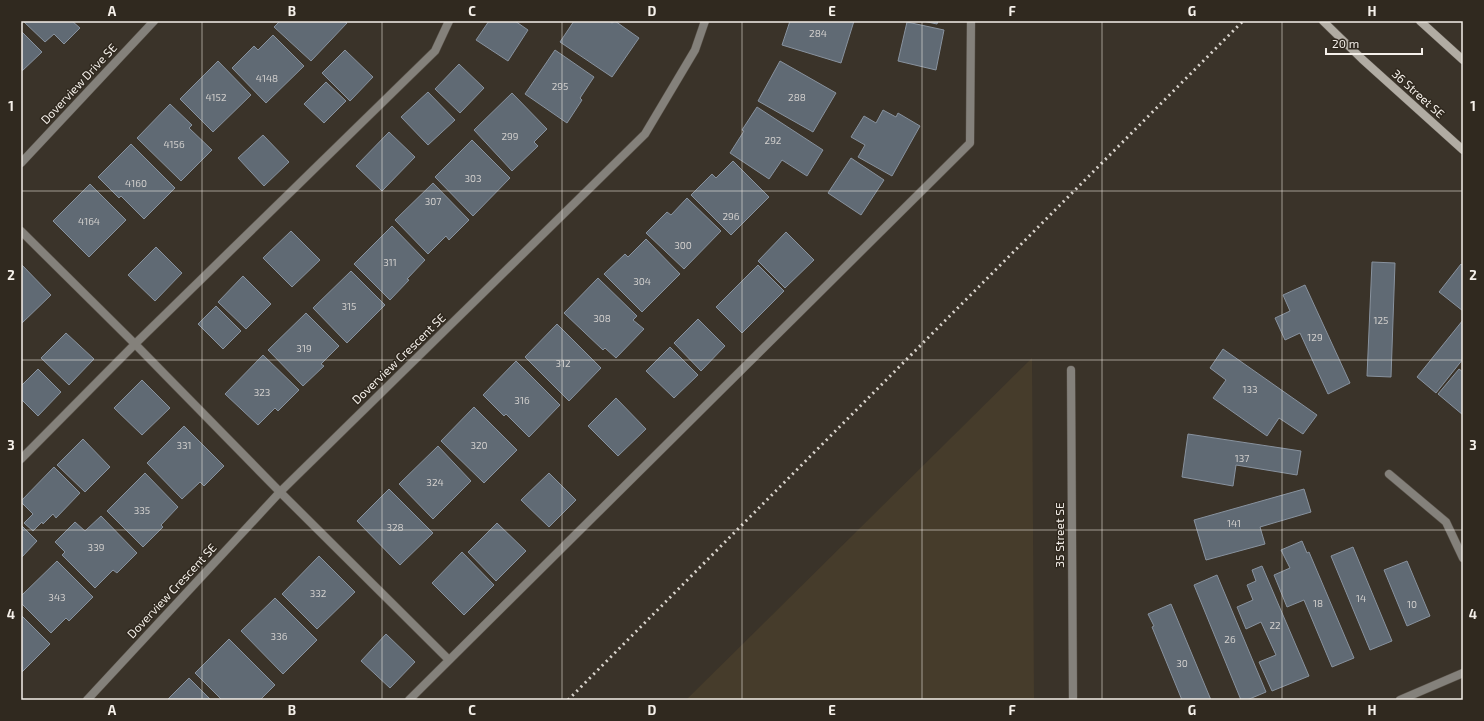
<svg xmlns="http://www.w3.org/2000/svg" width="1484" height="721" font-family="'Exo 2',sans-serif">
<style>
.built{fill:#463c2b}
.building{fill:#606a74;stroke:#88929e}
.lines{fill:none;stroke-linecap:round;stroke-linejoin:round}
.lane-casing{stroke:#585148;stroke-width:9}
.street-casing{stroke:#585148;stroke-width:9}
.secondary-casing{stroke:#585148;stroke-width:9}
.lane{stroke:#84817b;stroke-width:8}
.street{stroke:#84817b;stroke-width:8}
.secondary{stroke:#b1aca3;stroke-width:8}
.rail{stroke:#d9d4cd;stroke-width:3;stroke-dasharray:2 4;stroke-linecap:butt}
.grid{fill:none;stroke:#f5f0ea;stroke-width:1;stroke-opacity:0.55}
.labels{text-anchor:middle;stroke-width:3;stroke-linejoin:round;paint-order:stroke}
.number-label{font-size:10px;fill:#d0cecc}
.street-label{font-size:12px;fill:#f5f0ea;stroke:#30291f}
.neatline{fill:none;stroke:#f5f0ea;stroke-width:1.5}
.grid-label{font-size:13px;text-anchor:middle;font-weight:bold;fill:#f5f0ea}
</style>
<rect width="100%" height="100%" fill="#3a3329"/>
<path class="built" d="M1032,358L1034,700H686Z"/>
<path class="building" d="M23,21H72L80,28L64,44L54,34L45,42Z
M280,21H344L347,23L311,61L274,27Z
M489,21H515L528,30L508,61L476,40Z
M574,21H609L612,23L615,21L639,38L612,77L560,42Z
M790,21H854L841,63L782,45Z
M923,21H938L937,24Z
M907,22L944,30L936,70L898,61Z
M21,31L42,52L21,72Z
M273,35L304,66L266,103L232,68L254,46L258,50Z
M345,50L373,77L350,101L322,73Z
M555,50L594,77L580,98L582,100L567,123L525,94Z
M218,61L251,95L213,132L180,99Z
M780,61L836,93L813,132L758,101Z
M459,64L484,88L460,113L435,89Z
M326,82L346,101L324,123L304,104Z
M428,92L455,120L428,145L401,117Z
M512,93L547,129L534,142L538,146L512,171L474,130Z
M170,104L192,125L189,128L212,150L181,181L137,138Z
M757,107L823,150L807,176L782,160L769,179L730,153L744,131L742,130Z
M883,110L896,117L898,113L920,126L892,176L858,157L865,145L851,137L864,116L876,123Z
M389,132L415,157L382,191L356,166Z
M263,135L289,162L264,186L238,158Z
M472,140L510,178L473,216L435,177Z
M131,144L175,188L144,219L121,196L119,198L98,177Z
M851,158L884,180L861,215L828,193Z
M733,161L769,197L731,235L691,195L712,174L716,178Z
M433,183L469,220L449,240L446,236L428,254L395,220Z
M90,184L126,220L89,257L53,221Z
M687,198L721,231L684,269L646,233L667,212L671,215Z
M392,226L425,260L407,279L409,280L390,300L354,264Z
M291,231L320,260L292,287L263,258Z
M786,232L814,260L785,288L758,261Z
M646,239L680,274L642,312L604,274L625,254L628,257Z
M156,247L182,273L155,301L128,275Z
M1372,262L1395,263L1391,377L1367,376Z
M21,264L51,295L21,324Z
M1461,264L1463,266V311L1439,292Z
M758,265L784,291L742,333L716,307Z
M351,271L385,305L347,343L313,308Z
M243,276L271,304L246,329L218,302Z
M598,278L637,316L633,320L644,329L616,358L605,348L603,350L564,313Z
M1305,285L1350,383L1328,394L1300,333L1285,340L1275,318L1290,311L1283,295Z
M216,306L241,331L223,349L198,324Z
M306,313L339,346L321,364L324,366L303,386L268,350Z
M698,319L725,346L701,371L674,343Z
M1463,320V359L1436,393L1417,377Z
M557,324L601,368L569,401L525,357Z
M66,333L94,359L69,385L41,358Z
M670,347L698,375L674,398L646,371Z
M1223,349L1317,415L1303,434L1279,418L1267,436L1213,398L1226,380L1210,368Z
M263,355L299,390L278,411L275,408L258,425L225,394Z
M516,361L560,405L529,437L506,414L504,416L483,395Z
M38,369L61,392L38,416L21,399V386Z
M1459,369L1463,372V415L1438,394Z
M142,380L170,408L142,435L114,408Z
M616,398L646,429L618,456L588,426Z
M474,407L517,450L484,483L441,441Z
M184,426L224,466L204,486L200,482L182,499L147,463Z
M1188,434L1301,451L1297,475L1236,465L1233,486L1182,477Z
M83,439L110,467L85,492L57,465Z
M438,446L471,481L433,519L399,484Z
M54,467L80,493L56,518L53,514L43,524L42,522L33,531L24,523L33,514L21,502V501Z
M145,473L178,507L161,525L163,527L143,547L107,511Z
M549,473L576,500L549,527L521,500Z
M389,489L433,533L400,565L357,521Z
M1304,489L1311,512L1260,527L1265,544L1206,560L1194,520Z
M101,516L137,553L117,573L113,570L95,588L62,555L65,552L55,542L75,522L85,531Z
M497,523L526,551L496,581L468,552Z
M21,525L37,541L21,558Z
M1302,541L1307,553L1309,552L1354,658L1332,667L1304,600L1287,607L1274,575L1290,568L1281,550Z
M1353,547L1392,641L1370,650L1331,556Z
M462,552L494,585L464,615L432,583Z
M319,556L355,592L317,629L282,594Z
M57,561L93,597L69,621L66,618L51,633L21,603V596Z
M1407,561L1430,616L1407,626L1384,570Z
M1262,566L1309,676L1272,691L1259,662L1276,655L1261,622L1246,629L1237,607L1253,600L1247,585L1256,581L1252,570Z
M1217,575L1266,692L1247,700H1241L1194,585Z
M275,598L317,640L283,674L241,631Z
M1171,604L1211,700H1182L1152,627L1154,626L1148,614Z
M21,615L50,644L21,673Z
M386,634L415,662L390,688L361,661Z
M229,639L275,685L260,700H222L195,673Z
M189,678L211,700H167Z"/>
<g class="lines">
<g class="lane-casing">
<path id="lane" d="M21,231L135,344L280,492L449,660
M21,459L135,344L435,51L449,21
M409,700L970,143L971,21"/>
</g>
<g class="street-casing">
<path id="street" d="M21,163L154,21
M1071,370L1073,700
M1389,474L1446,522L1463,558
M87,700L280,492L645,134L695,50L705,21
M1400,700L1463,673"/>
</g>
<g class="secondary-casing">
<path id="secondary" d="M1323,21L1362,59L1463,150
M1420,21L1463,60"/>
</g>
<use href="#lane" class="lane"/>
<use href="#street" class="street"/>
<use href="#secondary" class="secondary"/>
<path class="rail" d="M568,700L1243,21"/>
</g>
<path class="grid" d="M202,21V700M382,21V700M562,21V700M742,21V700M922,21V700M1102,21V700M1282,21V700M21,191H1463M21,360H1463M21,530H1463"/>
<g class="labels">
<g class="number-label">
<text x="818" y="37">284</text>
<text x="267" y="82">4148</text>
<text x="560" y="90">295</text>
<text x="216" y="101">4152</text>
<text x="797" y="101">288</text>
<text x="510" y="140">299</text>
<text x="773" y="144">292</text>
<text x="174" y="148">4156</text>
<text x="473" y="182">303</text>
<text x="136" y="187">4160</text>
<text x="433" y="205">307</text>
<text x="731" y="220">296</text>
<text x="89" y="225">4164</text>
<text x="683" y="249">300</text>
<text x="390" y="266">311</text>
<text x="642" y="285">304</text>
<text x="349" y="310">315</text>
<text x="602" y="322">308</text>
<text x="1381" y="324">125</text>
<text x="1315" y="341">129</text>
<text x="304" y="352">319</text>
<text x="563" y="367">312</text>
<text x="1250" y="393">133</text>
<text x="262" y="396">323</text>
<text x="522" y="404">316</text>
<text x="184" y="449">331</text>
<text x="479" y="449">320</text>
<text x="1242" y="462">137</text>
<text x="435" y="486">324</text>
<text x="142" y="514">335</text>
<text x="1234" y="527">141</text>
<text x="395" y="531">328</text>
<text x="96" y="551">339</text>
<text x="318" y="597">332</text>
<text x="57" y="601">343</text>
<text x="1361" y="602">14</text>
<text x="1318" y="607">18</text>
<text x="1412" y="608">10</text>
<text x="1275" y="629">22</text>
<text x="279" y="640">336</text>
<text x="1230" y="643">26</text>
<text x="1182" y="667">30</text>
</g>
<g class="street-label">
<text transform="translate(79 84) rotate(-47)" y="4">Doverview Drive SE</text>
<text transform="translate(1418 94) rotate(42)" y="4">36 Street SE</text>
<text transform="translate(399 359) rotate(-44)" y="4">Doverview Crescent SE</text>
<text transform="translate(1060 535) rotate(-90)" y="4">35 Street SE</text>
<text transform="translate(172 591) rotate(-47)" y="4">Doverview Crescent SE</text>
</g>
</g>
<rect width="1484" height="721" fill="none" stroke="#30291f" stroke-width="44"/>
<path d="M1326 48v6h96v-6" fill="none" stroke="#f5f0ea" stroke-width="2"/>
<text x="1332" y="48" font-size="12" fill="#f5f0ea" stroke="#30291f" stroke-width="3" paint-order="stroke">20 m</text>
<rect x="22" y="22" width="1440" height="677" class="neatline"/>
<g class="grid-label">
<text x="112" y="16">A</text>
<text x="292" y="16">B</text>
<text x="472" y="16">C</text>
<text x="652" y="16">D</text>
<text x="832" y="16">E</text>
<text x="1012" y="16">F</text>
<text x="1192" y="16">G</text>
<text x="1372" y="16">H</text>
<text x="11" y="111">1</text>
<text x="1473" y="111">1</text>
<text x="11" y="280">2</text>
<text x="1473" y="280">2</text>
<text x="11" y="450">3</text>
<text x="1473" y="450">3</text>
<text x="11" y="619">4</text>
<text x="1473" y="619">4</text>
<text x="112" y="715">A</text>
<text x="292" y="715">B</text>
<text x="472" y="715">C</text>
<text x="652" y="715">D</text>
<text x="832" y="715">E</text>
<text x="1012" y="715">F</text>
<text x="1192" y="715">G</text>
<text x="1372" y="715">H</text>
</g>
</svg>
